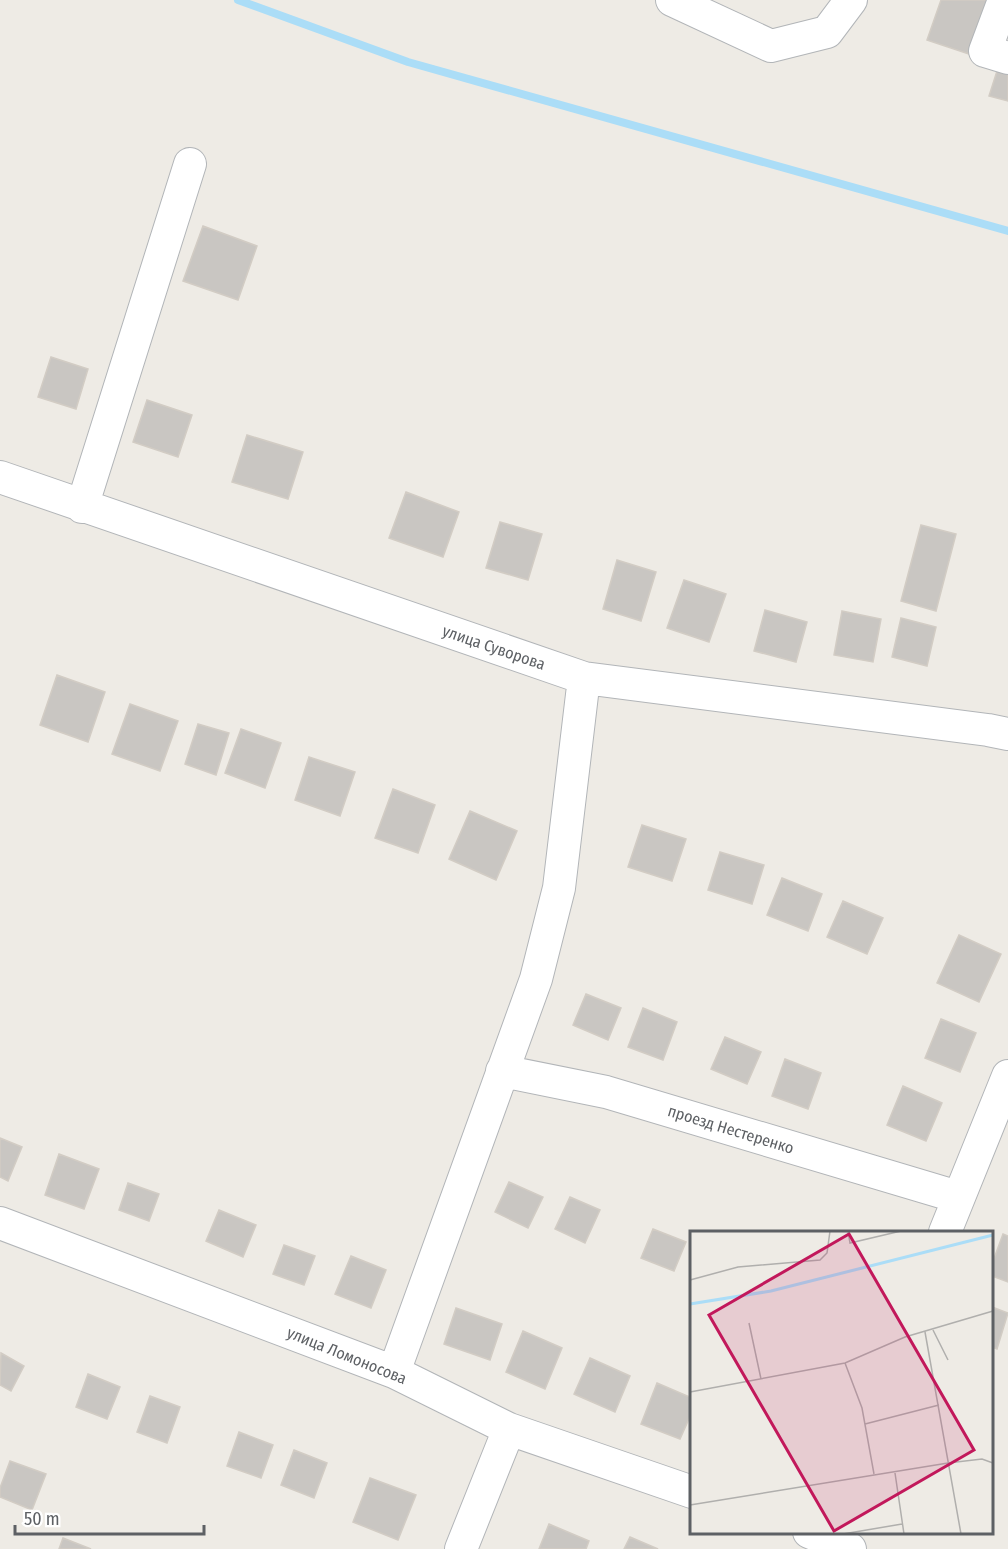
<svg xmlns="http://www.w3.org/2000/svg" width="1008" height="1549" font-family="'Fira Sans Condensed',sans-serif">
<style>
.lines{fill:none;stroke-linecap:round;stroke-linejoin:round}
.stream{stroke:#abddf7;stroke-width:8}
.building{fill:#c9c6c2;stroke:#d2ccc4;stroke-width:1.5}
.minor-casing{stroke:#b2b5b8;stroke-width:34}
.minor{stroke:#fff;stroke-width:32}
.labels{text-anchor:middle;stroke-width:5;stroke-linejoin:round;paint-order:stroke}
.street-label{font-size:16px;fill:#5d6064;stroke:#fff}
.inset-river{fill:none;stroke:#abddf7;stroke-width:3}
.inset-road{fill:none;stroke:#b0afad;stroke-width:1.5}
.view{fill:#c2185b;fill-opacity:0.15;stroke:#c2185b;stroke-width:3}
.inset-edge{fill:none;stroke:#5d6064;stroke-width:3}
</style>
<rect width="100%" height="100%" fill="#eeebe5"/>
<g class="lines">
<path class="stream" d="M238,0L408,62L1008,231"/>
</g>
<path class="building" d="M941,0H992L972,55L927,40Z
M998,68L1008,71V101L989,96Z
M203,226L257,246L238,300L183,281Z
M51,357L88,369L76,409L38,397Z
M147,400L192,415L178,457L133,442Z
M247,435L303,452L288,499L232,482Z
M406,492L459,512L443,557L389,538Z
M500,522L542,534L528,580L486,568Z
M921,525L956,534L936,611L901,601Z
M617,560L656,572L641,621L603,609Z
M684,580L726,594L709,642L667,628Z
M765,610L807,622L796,662L754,651Z
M842,611L881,619L873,662L834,655Z
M901,618L936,627L927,666L892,657Z
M57,675L105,692L88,742L40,725Z
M130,704L178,721L160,771L112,754Z
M198,724L229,733L216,775L185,764Z
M241,729L281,743L265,788L225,773Z
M309,757L355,772L340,816L295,800Z
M393,789L435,805L418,853L375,838Z
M470,811L517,831L496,880L449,859Z
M642,825L686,839L672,881L628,867Z
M720,852L764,865L752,904L708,890Z
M782,878L822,894L808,931L767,915Z
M843,901L883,918L867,954L827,937Z
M959,935L1001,954L979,1002L937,983Z
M586,994L621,1008L608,1040L573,1025Z
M643,1008L677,1022L663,1060L628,1047Z
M941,1019L976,1033L960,1072L925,1058Z
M725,1037L761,1052L747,1084L711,1069Z
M785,1059L821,1073L808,1109L772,1096Z
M903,1086L942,1103L926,1141L887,1125Z
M0,1138L22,1147L8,1181L0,1177Z
M59,1154L99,1169L84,1209L45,1195Z
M509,1182L543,1197L528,1228L495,1212Z
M128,1183L159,1194L149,1221L119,1210Z
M570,1197L600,1210L585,1243L555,1229Z
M219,1210L256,1225L243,1257L206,1241Z
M653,1229L686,1242L674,1271L641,1258Z
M1003,1234L1008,1236V1282L992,1276V1264Z
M284,1245L315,1256L304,1285L273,1274Z
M351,1256L386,1270L371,1308L335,1294Z
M992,1307L1008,1313L997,1349L992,1347Z
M456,1308L502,1324L490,1360L444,1344Z
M523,1331L562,1348L545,1389L506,1372Z
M1,1353L24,1366L11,1391L0,1385Z
M590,1358L630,1376L615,1412L574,1394Z
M88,1374L120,1387L107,1419L76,1407Z
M657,1383L692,1398V1412L680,1439L641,1424Z
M150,1396L180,1407L167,1443L137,1432Z
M239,1432L273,1445L261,1478L227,1466Z
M294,1450L327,1463L314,1498L281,1485Z
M10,1461L46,1474L32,1510L0,1497V1488Z
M370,1478L416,1495L398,1540L353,1522Z
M549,1524L589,1541L586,1549H539Z
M630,1537L658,1549H624Z
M63,1538L91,1549H59Z"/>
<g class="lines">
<g class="minor-casing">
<path id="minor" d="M672,0L771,46L827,32L851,0
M1004,0L985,51L1008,58
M0,477L584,678L988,730L1008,734
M82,507L190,164
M502,1071L606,1092L958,1197
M0,1223L394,1372L509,1429L692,1492
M945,1232L1008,1076
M394,1372L536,979L559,888L584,678
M809,1532L850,1549
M461,1549L509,1429"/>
</g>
<use href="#minor" class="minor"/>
</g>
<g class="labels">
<g class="street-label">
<text transform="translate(494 647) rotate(19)" y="6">улица Суворова</text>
<text transform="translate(731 1129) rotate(17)" y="6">проезд Нестеренко</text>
<text transform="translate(347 1355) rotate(22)" y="6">улица Ломоносова</text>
</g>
</g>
<g transform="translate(690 1231)">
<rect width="303" height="303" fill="#eeebe5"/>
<path class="inset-river" d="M0,73L81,60L303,4"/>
<path class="inset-road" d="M158,0L160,12L211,0M0,49L48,36L130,29L137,22L140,0M59,92L71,148M243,99L258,129M235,101L271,303M155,132L172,177L184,243M0,161L155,132L215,106L303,80M175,193L249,174M205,242L214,303M0,274L258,232L292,228L303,232M153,303L212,293"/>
<path class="view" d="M159,3L284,219L144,300L19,84Z"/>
<rect width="303" height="303" class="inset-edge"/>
</g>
<path d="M15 1525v9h189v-9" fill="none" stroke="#5d6064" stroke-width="3"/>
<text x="24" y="1525" font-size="18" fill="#5d6064" stroke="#ffffff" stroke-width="4.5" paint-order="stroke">50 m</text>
</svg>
